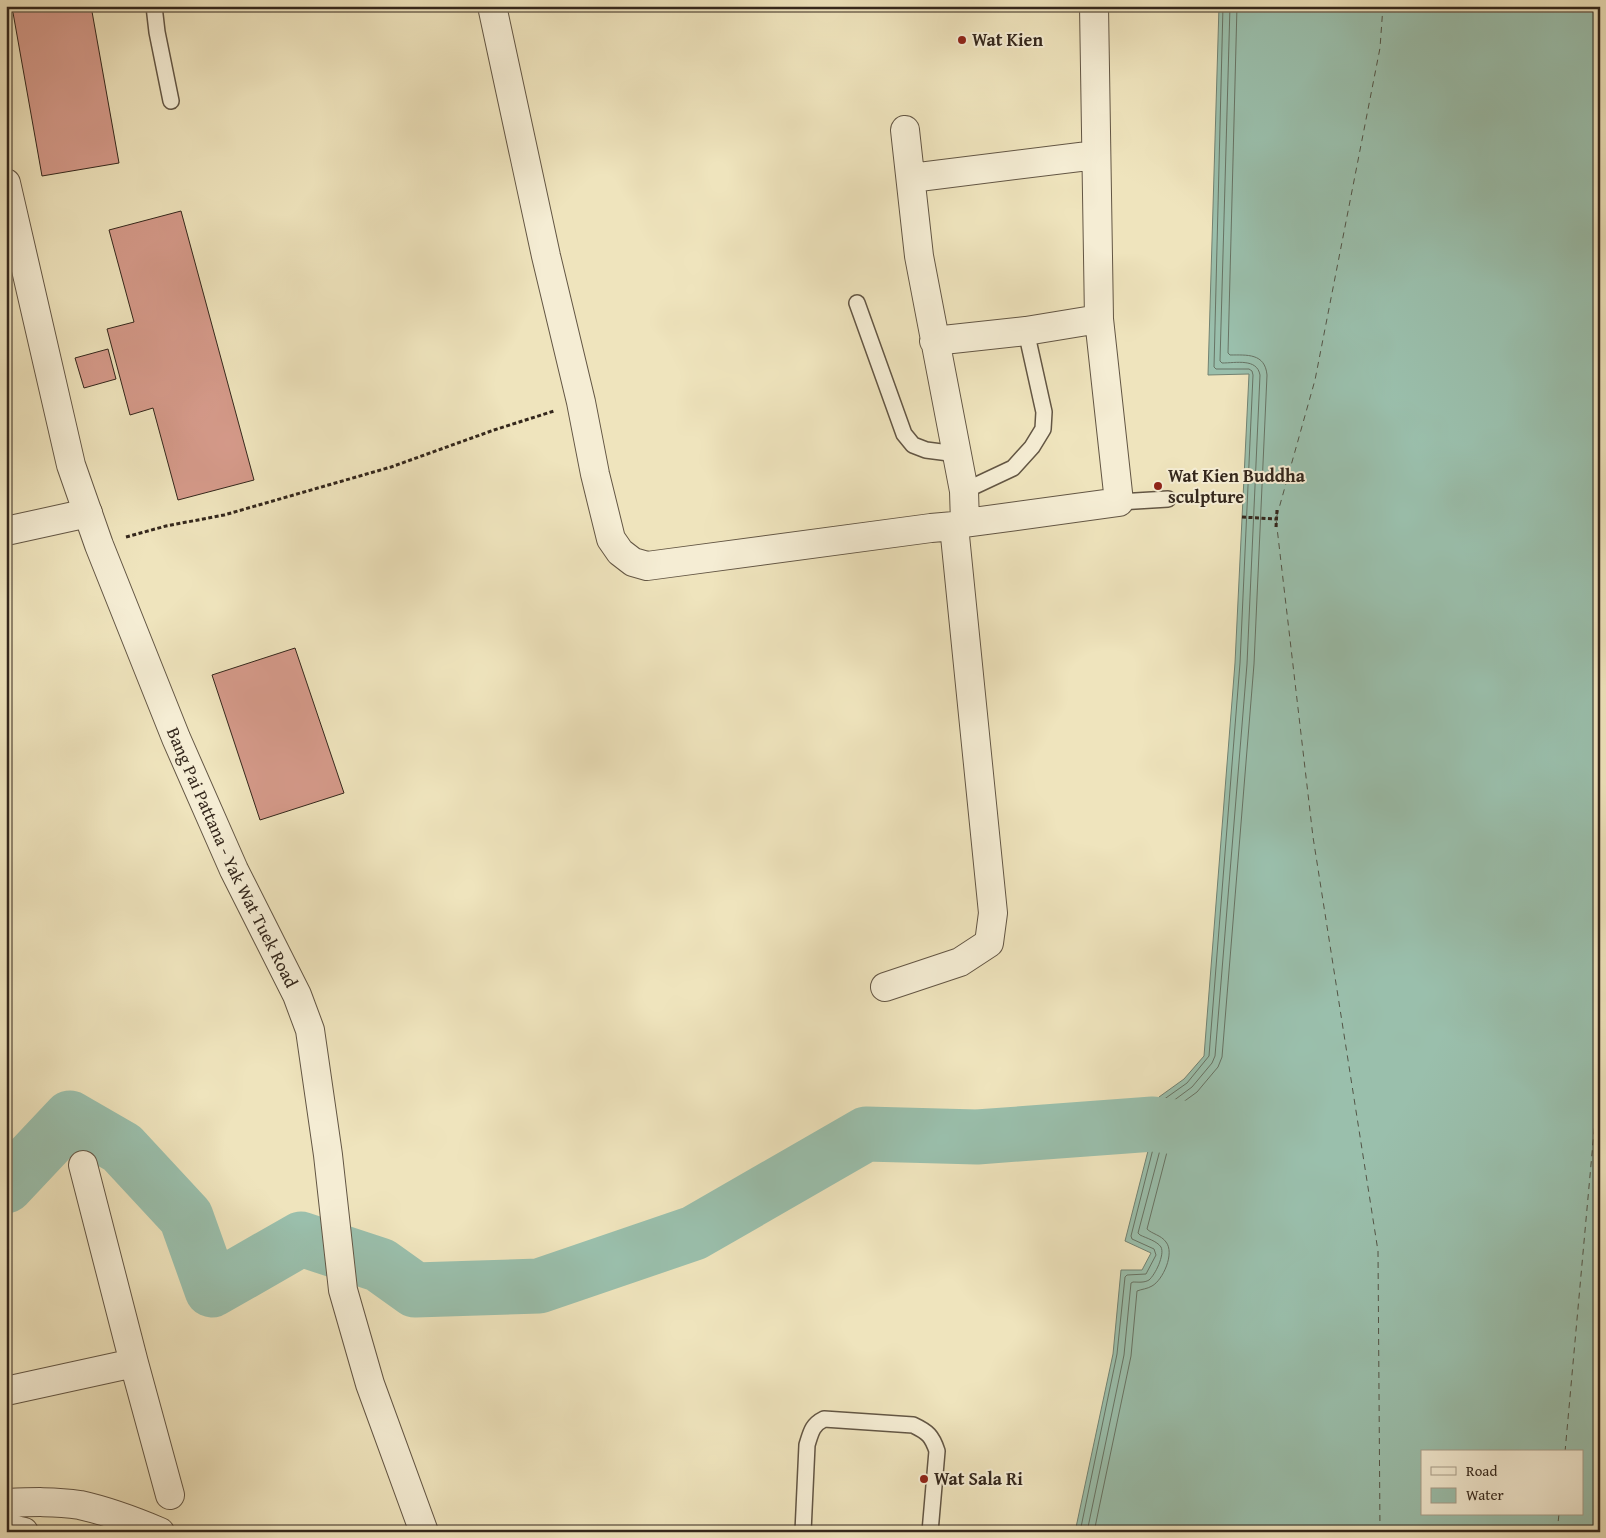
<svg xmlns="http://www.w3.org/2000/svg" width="1606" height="1538" font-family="'Gentium Book Plus',serif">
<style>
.water{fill:#9abfac;stroke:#718272;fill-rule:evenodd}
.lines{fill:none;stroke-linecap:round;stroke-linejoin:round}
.shore{stroke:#677364;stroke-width:1}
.river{stroke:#9abfac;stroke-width:55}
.ferry{stroke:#535547;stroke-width:1;stroke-dasharray:6 5;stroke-linecap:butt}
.building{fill:#d59a8a;stroke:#34271c}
.service-casing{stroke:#635644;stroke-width:18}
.minor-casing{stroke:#635644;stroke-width:30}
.tertiary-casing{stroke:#635644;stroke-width:30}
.path{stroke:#34271c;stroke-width:3;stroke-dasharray:4 2.5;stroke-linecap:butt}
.service{stroke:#f5edd4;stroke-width:15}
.minor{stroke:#f5edd4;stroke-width:28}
.tertiary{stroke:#f5edd4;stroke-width:28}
.poi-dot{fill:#8f2418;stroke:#f5edd4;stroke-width:2}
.labels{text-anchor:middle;stroke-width:4;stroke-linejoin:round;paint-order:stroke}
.poi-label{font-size:18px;font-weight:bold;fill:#34271c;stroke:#f5edd4;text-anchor:start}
.street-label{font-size:18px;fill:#34271c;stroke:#f5edd4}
</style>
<rect width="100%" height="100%" fill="#efe4bd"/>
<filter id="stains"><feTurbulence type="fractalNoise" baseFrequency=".004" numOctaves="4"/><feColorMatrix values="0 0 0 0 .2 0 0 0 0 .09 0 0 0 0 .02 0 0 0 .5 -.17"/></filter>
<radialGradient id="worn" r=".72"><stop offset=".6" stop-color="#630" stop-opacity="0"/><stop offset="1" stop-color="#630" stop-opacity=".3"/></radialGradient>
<path class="water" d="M1219,6H1600V1532H1075L1113,1354L1121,1270H1142L1151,1253L1125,1241L1149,1147L1159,1097L1184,1079L1204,1056L1235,663L1249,374L1208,375ZM1422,1452H1582V1514H1422Z"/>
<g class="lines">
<path class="shore" d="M1080,1532L1117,1354L1125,1277L1127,1275L1146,1274L1156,1255L1154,1249L1132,1239L1131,1236L1153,1149L1163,1100L1187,1083L1209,1056L1240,663L1253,375L1252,371L1249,369H1216L1214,367L1223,6
M1087,1532L1124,1355L1131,1283L1133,1282C1138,1282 1144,1283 1149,1280C1155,1275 1165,1255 1161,1247C1157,1241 1146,1238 1140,1235L1138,1233L1160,1150L1169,1104L1192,1087L1212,1063L1215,1056L1247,664L1260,375C1257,358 1236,363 1222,363L1220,361L1230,6
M1094,1532L1131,1356L1137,1291C1142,1289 1147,1289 1152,1286C1163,1280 1175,1253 1166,1242C1161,1235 1152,1234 1147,1229L1167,1152L1175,1108L1197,1092L1218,1067L1222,1057L1254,664L1267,375C1265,353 1247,355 1230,355L1228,353L1237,6"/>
<path class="river" d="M6,1186L70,1118L122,1148L186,1217L212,1290L301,1239L380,1265L415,1290L539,1286L694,1233L866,1134L977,1137L1153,1124L1227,1134"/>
<path class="ferry" d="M1565,1452L1600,1065
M1380,1532L1378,1251L1313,837L1276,519L1315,380L1380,48L1383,6
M1557,1532L1559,1514"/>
</g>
<path class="building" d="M16,6H91L119,163L42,176L12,7Z
M181,211L254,480L178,500L153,408L130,415L107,329L134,322L109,230Z
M108,349L116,379L84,388L75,358Z
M295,648L344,793L260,820L212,675Z"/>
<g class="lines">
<g class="service-casing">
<path id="service" d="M154,6L157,32L171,101
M857,303L904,434L913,445L926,450L957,454
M964,491L1013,468L1032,447L1043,429L1044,412L1026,331
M1119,502L1168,499
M803,1532L807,1445C811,1432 812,1425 824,1419L913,1425C928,1432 932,1436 937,1451L930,1532"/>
</g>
<g class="minor-casing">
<path id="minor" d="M492,6L546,256L581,402L595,474L611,539L620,552L633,562L647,566L931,528L954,526L965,523L1119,502L1099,319L1094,6
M905,130L919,256L964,491L965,523
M911,178L1096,155
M934,341L1026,331L1099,319
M6,531L88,513
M885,987L960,962L989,943L993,913L954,526
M134,1363L170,1495
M6,1391L134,1363L83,1165
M6,1503C31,1502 55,1501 80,1505C107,1511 134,1521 160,1532
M6,1528L24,1532"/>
</g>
<g class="tertiary-casing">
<g id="tertiary">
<path id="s1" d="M6,183L71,465L99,545L176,738L234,870L297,995L310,1030L328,1155L343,1290L370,1384L424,1532"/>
</g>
</g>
<path class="path" d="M1242,517L1276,519
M1276,527L1277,510
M126,537L166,526L224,515L391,467L494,430L554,411"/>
<use href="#service" class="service"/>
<use href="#minor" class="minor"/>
<use href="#tertiary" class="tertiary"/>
</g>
<g class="poi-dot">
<circle cx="962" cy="40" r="5"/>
<circle cx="1158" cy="486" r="5"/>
<circle cx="924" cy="1479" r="5"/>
</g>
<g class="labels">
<g class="poi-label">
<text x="972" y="46">Wat Kien</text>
<text x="1168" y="482">Wat Kien Buddha<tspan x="1168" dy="21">sculpture</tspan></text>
<text x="934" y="1485">Wat Sala Ri</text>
</g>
<g class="street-label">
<text dy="6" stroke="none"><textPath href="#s1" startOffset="714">Bang Pai Pattana - Yak Wat Tuek Road</textPath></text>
</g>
</g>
<rect width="1606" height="1538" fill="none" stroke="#efe4bd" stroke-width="25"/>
<rect x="8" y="8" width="1591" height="1523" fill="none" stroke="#34271c" stroke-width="2.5"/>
<rect x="12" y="12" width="1581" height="1513" fill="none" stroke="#34271c"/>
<rect x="1421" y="1450" width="162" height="65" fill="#f5edd4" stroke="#a89e8a"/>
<rect x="1431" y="1467" width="25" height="8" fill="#f5edd4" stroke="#a89e8a"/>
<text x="1466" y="1476" font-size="15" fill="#34271c">Road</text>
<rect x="1431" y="1488" width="25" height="15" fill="#9abfac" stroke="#a89e8a"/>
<text x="1466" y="1500" font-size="15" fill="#34271c">Water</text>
<rect width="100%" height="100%" filter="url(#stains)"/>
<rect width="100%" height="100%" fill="url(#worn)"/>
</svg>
